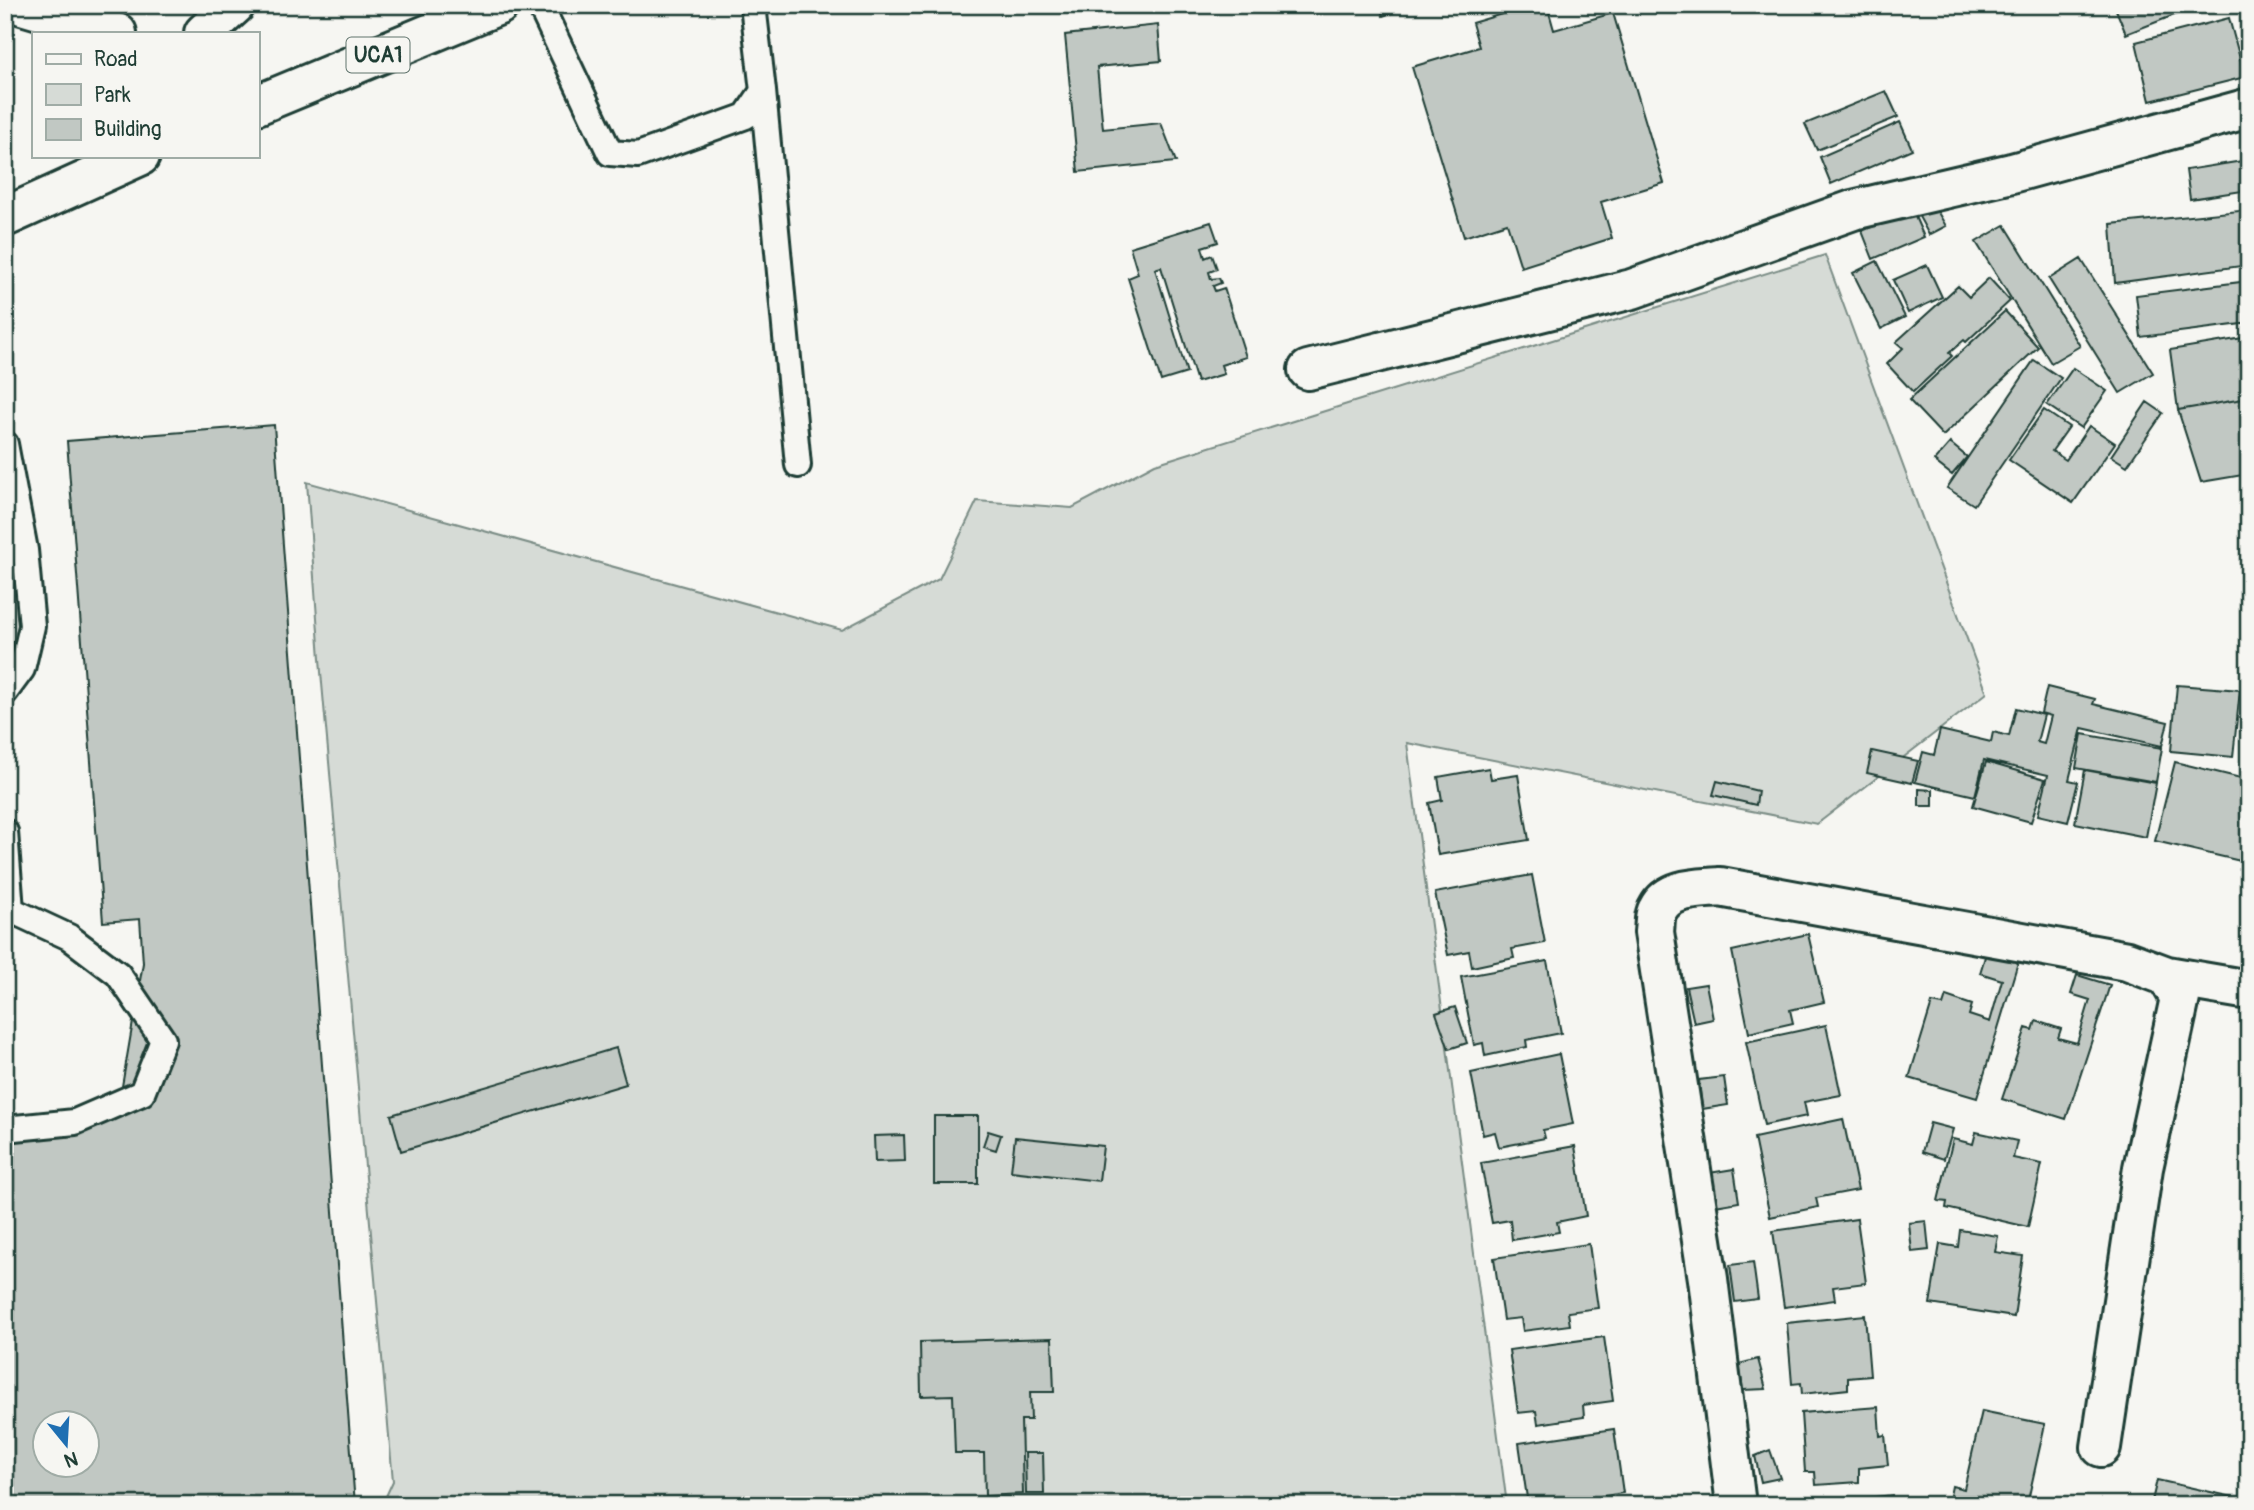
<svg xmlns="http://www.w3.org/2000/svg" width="2254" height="1510" font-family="Pangolin,sans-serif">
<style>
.green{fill:#d6dbd6;stroke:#7a8c85;stroke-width:2}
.building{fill:#c1c8c3;stroke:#1f3d34;stroke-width:2;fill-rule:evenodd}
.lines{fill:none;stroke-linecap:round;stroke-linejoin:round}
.lane-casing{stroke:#1f3d34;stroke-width:30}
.street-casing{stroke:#1f3d34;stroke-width:44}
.primary-casing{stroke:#1f3d34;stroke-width:44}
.lane{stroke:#f6f6f2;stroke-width:24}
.street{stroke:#f6f6f2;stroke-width:38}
.primary{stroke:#f6f6f2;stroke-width:38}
.labels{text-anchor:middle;stroke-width:5;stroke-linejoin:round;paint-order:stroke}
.shield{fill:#f6f6f2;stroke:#60746d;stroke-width:2}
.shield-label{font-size:21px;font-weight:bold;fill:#1f3d34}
</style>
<rect width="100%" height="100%" fill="#f6f6f2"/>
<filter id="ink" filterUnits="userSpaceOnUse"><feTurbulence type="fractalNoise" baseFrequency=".0143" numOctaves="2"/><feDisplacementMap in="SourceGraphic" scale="14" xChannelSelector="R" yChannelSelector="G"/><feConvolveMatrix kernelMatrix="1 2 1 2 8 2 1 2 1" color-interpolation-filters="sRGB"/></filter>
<g filter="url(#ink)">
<path class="green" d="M1825,255L1987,693L1817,824L1407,743L1507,1505H382L393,1481L321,672L307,482L842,630L939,579L977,501L1072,508L1155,464Z"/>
<path class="building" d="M1379,5H1414L1383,16Z
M1532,5H1547L1554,30L1613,13L1664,183L1601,202L1612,238L1521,267L1507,223L1464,237L1412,67L1479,47L1472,23Z
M2114,5H2200L2126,34Z
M2229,18L2245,77L2150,101L2136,42Z
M1158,25L1161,61L1097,67L1103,129L1161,123L1176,162L1078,172L1065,35Z
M1886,91L1898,117L1817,150L1805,124Z
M1900,122L1912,149L1831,184L1820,157Z
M2249,160V190L2190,199L2186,170Z
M1933,204L1946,226L1929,235L1917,213Z
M1912,210L1924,237L1873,259L1862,231Z
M2249,210V265L2115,283L2111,224Z
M1211,222L1218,242L1202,247L1205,258L1212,255L1217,269L1209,272L1211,279L1219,278L1221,283L1213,286L1215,291L1224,288L1246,357L1221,365L1224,374L1197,382L1161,267L1155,269L1187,373L1161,381L1128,278L1138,274L1130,247Z
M2005,225L2080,346L2051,363L1976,242Z
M2081,259L2153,373L2120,393L2049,279Z
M1877,261L1905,317L1881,329L1853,273Z
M1927,265L1942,297L1908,313L1893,280Z
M1989,278L2010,301L1966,342L1964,340L1949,353L1952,356L1913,392L1887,364L1903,348L1896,342L1958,286L1969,297Z
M2249,281V323L2141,337L2136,295Z
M2005,311L2038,347L1943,436L1909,400Z
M2249,337V398L2178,410L2170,350Z
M2034,360L2061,378L1974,505L1947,488Z
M2073,368L2107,391L2081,428L2047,405Z
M2249,398V474L2201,482L2178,410Z
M2147,402L2163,413L2127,466L2111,456Z
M2044,410L2069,427L2052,451L2066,460L2089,426L2115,443L2073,503L2009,460Z
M274,425L355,1505H5V1129L119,1104L143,963L140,919L103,922L67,441ZM46,1422H88V1464H46Z
M1950,443L1967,457L1952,475L1934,461Z
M2177,685L2240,690L2233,757L2171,751Z
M2047,687L2095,699L2093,704L2168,722L2162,746L2082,728L2069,780L2078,782L2068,822L2038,815L2048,775L1984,760L1975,796L1915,782L1923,752L1934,755L1940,730L1991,742L1993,732L2009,736L2016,708L2044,715L2037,742L2044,744L2051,716L2041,713Z
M2249,689V753H2244Z
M2082,734L2162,748L2156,782L2076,768Z
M1872,751L1918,761L1912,783L1867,773Z
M1986,762L2045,779L2031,822L1973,806Z
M2175,762L2249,780V863L2155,841Z
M1489,768L1491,779L1518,775L1529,840L1438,855L1429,803L1442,800L1438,777Z
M2085,770L2156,783L2146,837L2075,823Z
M1717,781L1758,791L1756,805L1713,795Z
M1919,789L1933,790V806H1919Z
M1532,875L1545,943L1512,949L1514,958L1472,967L1469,951L1448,955L1435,893Z
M1808,934L1824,1002L1790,1010L1793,1023L1749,1033L1732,951Z
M1987,950L2019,959L1977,1098L1909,1078L1932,1003L1943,1005L1946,996L1972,1005L1969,1015L1990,1022L2002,980L1980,973Z
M1547,961L1561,1033L1526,1040L1527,1047L1485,1056L1483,1043L1474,1045L1461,977Z
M2077,975L2110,985L2066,1119L2002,1099L2026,1028L2033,1030L2036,1021L2061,1029L2058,1038L2077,1043L2090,1000L2071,994Z
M1706,984L1713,1019L1694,1023L1686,987Z
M1455,1007L1467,1043L1449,1049L1436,1013Z
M1826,1025L1841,1095L1804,1102L1807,1116L1764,1125L1746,1042Z
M616,1048L626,1084L401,1151L391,1115Z
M1559,1054L1573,1124L1543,1130L1545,1138L1499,1147L1495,1132L1483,1135L1471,1073Z
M1724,1077L1728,1105L1702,1109L1699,1080Z
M934,1116H978V1184H934Z
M1843,1119L1858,1190L1816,1198L1818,1207L1770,1217L1754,1138Z
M1930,1123L1953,1129L1944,1159L1922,1152Z
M988,1131L1001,1135L996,1150L983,1146Z
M1976,1132L2017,1141L2013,1158L2042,1164L2028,1227L1946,1208L1947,1202L1938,1201L1953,1139L1973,1144Z
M904,1135L905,1161L875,1162L874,1136Z
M1015,1137L1103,1146L1099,1181L1011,1171Z
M1575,1146L1586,1216L1557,1222L1559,1232L1512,1240L1510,1220L1492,1223L1481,1163Z
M1734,1169L1739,1202L1715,1206L1709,1173Z
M1857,1219L1866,1283L1833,1287L1835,1300L1784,1307L1773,1231Z
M1926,1221L1929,1250L1912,1252L1909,1223Z
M1960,1230L1998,1236L1995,1252L2023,1256L2014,1317L1930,1304L1940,1244L1958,1247Z
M1589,1244L1598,1308L1568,1312L1570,1325L1523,1331L1521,1318L1503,1320L1494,1258Z
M1753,1262L1758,1299L1735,1302L1730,1265Z
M1865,1315L1870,1376L1848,1378V1389L1802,1394L1801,1383L1792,1384L1787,1323Z
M1604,1337L1613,1401L1583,1405L1584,1417L1538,1424L1536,1411L1518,1413L1509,1350Z
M1052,1338L1054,1392H1030L1031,1420H1021L1023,1494L985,1496L984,1453H955L953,1395L921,1396L920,1342Z
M1758,1359L1766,1389L1743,1390L1739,1364Z
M1878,1407L1880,1436L1885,1435L1888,1465L1859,1468V1482L1816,1485L1815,1472H1805L1801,1413Z
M1982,1411L2045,1424L2027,1505H2015L1989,1499L1988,1505H1948L1952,1486L1964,1489Z
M1614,1429L1623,1493L1592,1498L1593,1505H1528L1519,1443Z
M1770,1450L1780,1478L1761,1482L1755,1456Z
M1025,1453H1043L1044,1494H1026Z
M2157,1480L2233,1497L2231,1505H2151Z
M1892,1495L1893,1505H1813V1504Z"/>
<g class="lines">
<g class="lane-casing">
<path id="lane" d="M540,5L610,153L638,155L746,116L763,91L753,5
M763,91L798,465
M5,444L25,550L32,626L22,669L5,692
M5,832L11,910L5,913
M5,1129L75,1122L142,1093L163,1040L118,974L69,937L11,910"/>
</g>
<g class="street-casing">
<path id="street" d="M22,5L117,33
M204,33L235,5
M1308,370L1632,289L1853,210L2012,173L2249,108
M2167,976L2249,990
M1736,1505L1708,1279L1654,932C1655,925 1654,915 1658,909C1669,887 1700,889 1720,887L2127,961L2167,976L2180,998L2143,1168L2101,1447"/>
</g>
<g class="primary-casing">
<path id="primary" d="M257,105L499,5
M5,217L140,156"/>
</g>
<use href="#lane" class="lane"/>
<use href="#street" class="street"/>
<use href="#primary" class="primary"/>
</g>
</g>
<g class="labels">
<rect class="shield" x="346.5" y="37.5" width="63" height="35" rx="5"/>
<g class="shield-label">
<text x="378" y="62">UCA1</text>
</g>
</g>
<rect width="2254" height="1510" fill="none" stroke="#f6f6f2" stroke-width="28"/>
<rect x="14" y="14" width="2226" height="1482" fill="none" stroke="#1f3d34" stroke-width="2.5" filter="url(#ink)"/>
<rect x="32" y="32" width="228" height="126" fill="#f6f6f2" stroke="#a0aca6" stroke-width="2"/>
<rect x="46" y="54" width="35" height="10" fill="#f6f6f2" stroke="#a0aca6" stroke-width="2"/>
<text x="94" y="66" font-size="21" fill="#1f3d34">Road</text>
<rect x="46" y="84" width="35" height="21" fill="#d6dbd6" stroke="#a0aca6" stroke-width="2"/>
<text x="94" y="102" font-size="21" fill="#1f3d34">Park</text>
<rect x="46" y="119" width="35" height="21" fill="#c1c8c3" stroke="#a0aca6" stroke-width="2"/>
<text x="94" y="136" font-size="21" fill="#1f3d34">Building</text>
<g transform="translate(66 1444) rotate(162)"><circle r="33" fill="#f6f6f2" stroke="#a0aca6" stroke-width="2"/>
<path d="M0-5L12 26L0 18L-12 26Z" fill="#1f6fb2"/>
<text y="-10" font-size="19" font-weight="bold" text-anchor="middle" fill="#1f3d34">N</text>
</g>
</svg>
